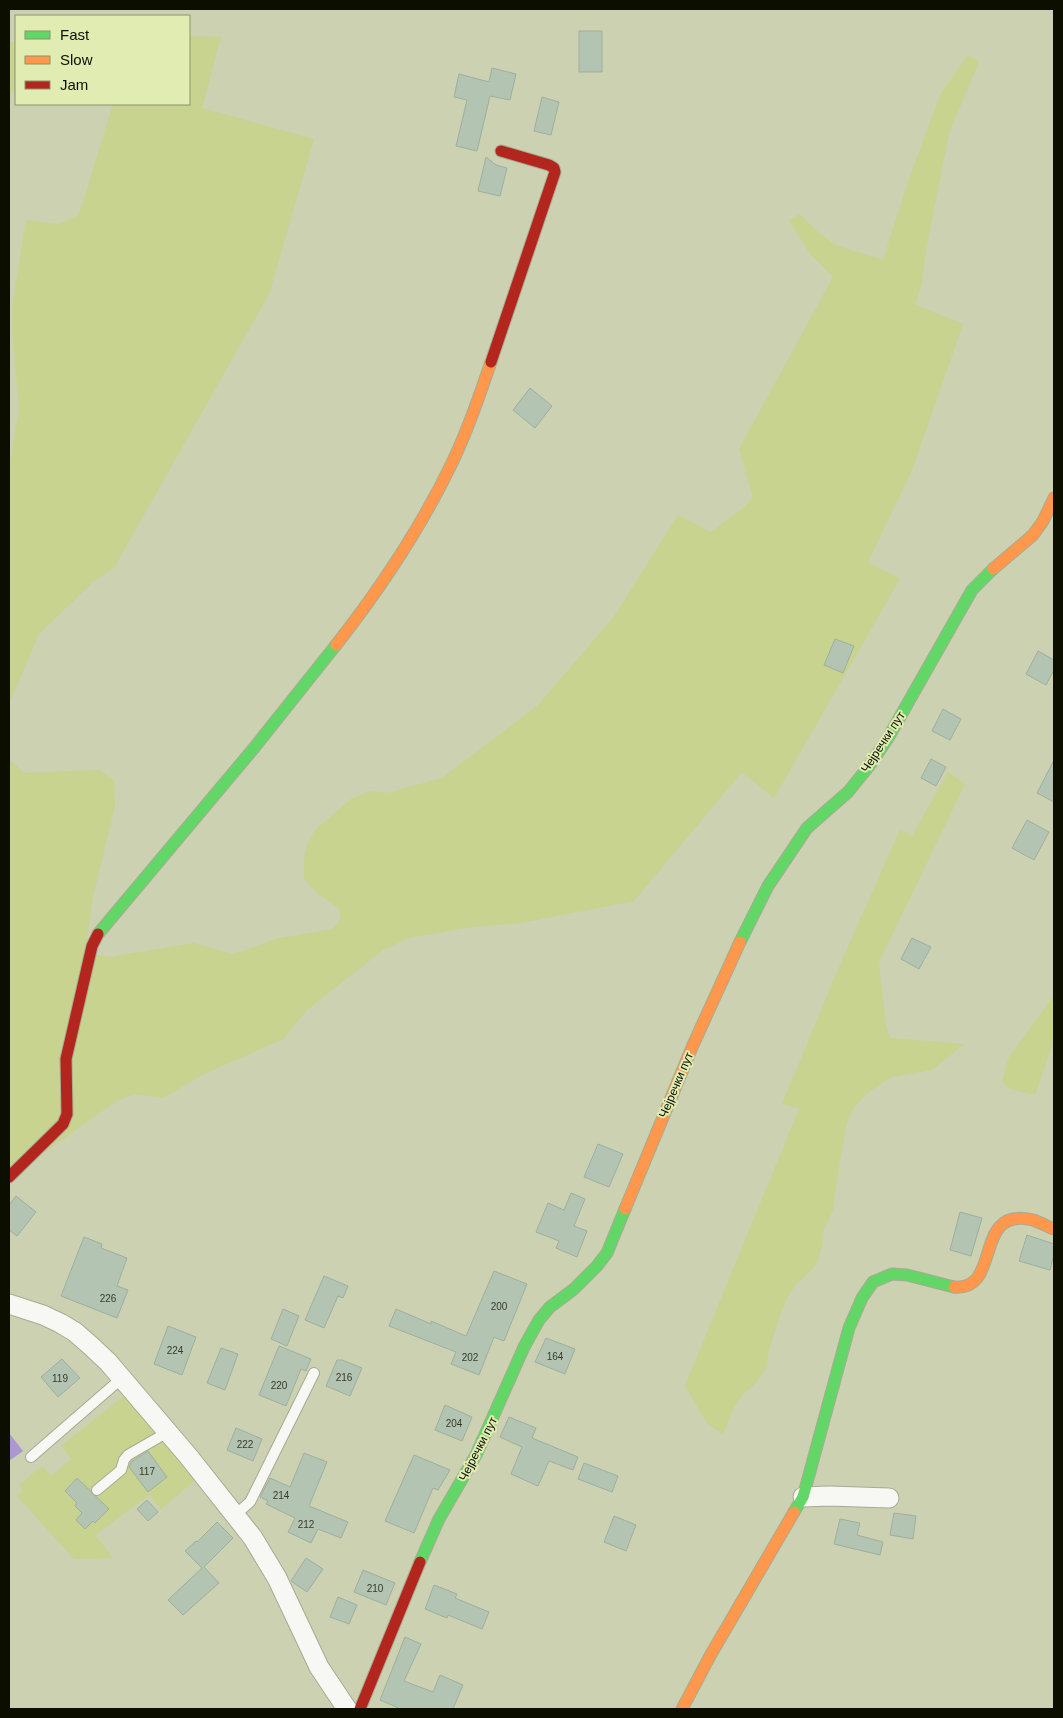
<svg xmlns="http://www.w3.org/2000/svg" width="1063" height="1718" font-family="Helvetica,sans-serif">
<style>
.green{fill:#c7d38f;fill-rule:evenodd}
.water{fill:#ab98d0}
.building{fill:#b3c4b2;stroke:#9eaf9e}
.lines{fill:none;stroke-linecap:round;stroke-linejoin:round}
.lane-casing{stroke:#a7ab92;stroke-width:12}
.street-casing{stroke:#a7ab92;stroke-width:21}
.fast-casing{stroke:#a7ab92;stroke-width:13}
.slow-casing{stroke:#a7ab92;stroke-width:13}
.jam-casing{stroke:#a7ab92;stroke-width:13}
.lane{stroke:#f7f8f3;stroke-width:10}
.street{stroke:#f7f8f3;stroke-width:19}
.fast{stroke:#63d668;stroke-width:11}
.slow{stroke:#ff974d;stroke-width:11}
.jam{stroke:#b3261e;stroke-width:11}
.labels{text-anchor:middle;stroke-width:4;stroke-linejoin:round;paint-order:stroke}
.number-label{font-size:10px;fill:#363c2c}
.street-label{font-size:12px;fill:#0c0f00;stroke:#e0ecb1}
</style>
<rect width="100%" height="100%" fill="#cbd1b1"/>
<path class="green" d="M189,36L221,37L202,108L314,139L269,294L114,568L94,581L39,634L9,704V470L19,408L12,329L13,301L26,220L59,224L79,215L113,104H189Z
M9,42H16V92H9Z
M968,55L979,62L949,133L925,256L922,284L915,305L963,324L912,470L868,562L900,579L774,798L742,772L634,901L521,923L471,927L409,938L383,950L307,1010L283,1039L204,1074L163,1098L134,1094L115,1102L45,1152L9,1185V759L24,773L100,770L114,780L115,806L93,897L85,953L110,957L193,943L233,954L280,938L332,929L340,920V909L317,893L304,879V859L307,845L315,830L351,799L370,791L387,793L442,778L538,705L613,618L678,515L710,532L742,509L753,498L739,449L833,277L810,254L789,220L800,214L817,231L835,245L883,260L909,179L940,95Z
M948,772L965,784L879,962L886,1026L890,1038L964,1044L932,1070L891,1077L866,1094L852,1110L846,1126L836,1186L833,1210L823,1231L822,1246L817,1262L809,1273L797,1283L788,1296L780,1315L769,1350L766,1368L756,1383L744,1393L734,1407L723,1434L707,1423L685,1386L799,1109L782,1104L842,960L900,830L912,836Z
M1054,995V1040L1035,1095L1010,1089L1002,1082L1008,1059Z
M128,1393L198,1478L161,1509L149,1495L95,1535L113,1558L74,1559L17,1496L23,1490L19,1485L42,1466L51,1476L72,1459L61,1446ZM147,1450L167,1477L148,1492L127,1465ZM77,1479L109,1509L96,1523L93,1521L85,1529L76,1520L82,1513L75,1506L77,1503L65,1491Z"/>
<path class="water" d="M9,1433L23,1451L9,1461Z"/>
<path class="building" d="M579,31H602V72H579Z
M492,68L516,74L510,100L490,96L477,151L456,146L467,100L454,97L459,74L489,82Z
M542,97L559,102L551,135L534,131Z
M486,157L496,165L507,168L500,196L478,191Z
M530,388L552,406L535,428L513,410Z
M835,639L854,646L843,673L824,665Z
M1038,651L1054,660V670L1046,685L1026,674Z
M943,709L961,719L950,740L932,731Z
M931,759L946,767L936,786L921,778Z
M1054,760V802L1037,793Z
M1027,820L1049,832L1034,860L1012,848Z
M912,938L931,947L919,969L901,959Z
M598,1144L623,1154L609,1187L584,1177Z
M571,1193L585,1199L574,1226L587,1231L577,1257L556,1248L559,1241L536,1232L548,1203L564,1210Z
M16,1196L36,1212L17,1236L9,1230V1205Z
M960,1212L982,1218L971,1256L950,1250Z
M1027,1235L1054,1244V1254L1050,1270L1019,1261Z
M84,1237L102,1244L101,1248L127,1258L117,1286L128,1290L117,1318L61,1296Z
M494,1271L527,1284L504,1341L494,1337L479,1375L451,1364L456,1352L389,1326L396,1309L431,1324V1321L466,1336Z
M324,1276L348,1286L343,1298L338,1296L324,1328L305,1320Z
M283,1309L299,1316L287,1346L271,1339Z
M168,1326L196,1337L182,1375L154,1364Z
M546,1338L575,1349L565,1374L535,1362Z
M279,1346L311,1359L306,1371L301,1369L286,1406L259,1395Z
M221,1348L238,1354L225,1390L207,1383Z
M62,1359L80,1378L58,1397L41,1377Z
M337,1360H342L362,1368L350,1396L326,1386Z
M445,1405L472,1417L462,1441L435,1430Z
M509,1417L536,1428L532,1438L578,1457L573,1470L549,1461L538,1486L511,1474L522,1447L500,1437Z
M236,1428L262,1439L253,1461L227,1450Z
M148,1451L167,1477L148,1492L129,1467L131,1462Z
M304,1453L327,1462L309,1506L348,1522L341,1538L318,1529L311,1543L288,1532L295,1518L266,1504L268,1501L260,1497L270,1478L290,1487Z
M414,1455L450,1470L438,1490L433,1488L414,1533L385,1521Z
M584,1463L618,1476L612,1492L578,1479Z
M77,1478L109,1509L95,1523L93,1521L85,1529L76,1520L82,1513L75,1506L77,1503L65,1491Z
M147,1500L158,1512L148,1521L137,1509Z
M894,1513L916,1516L913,1539L890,1535Z
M614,1516L636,1525L626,1551L604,1542Z
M840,1519L860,1523L857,1535L883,1542L880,1555L834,1544Z
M217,1522L233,1538L204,1567L219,1583L183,1615L168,1600L202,1568L185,1551L196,1541L197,1542Z
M306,1558L323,1569L307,1592L291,1581Z
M363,1570L395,1583L386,1605L354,1592Z
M434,1585L457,1594L455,1598L489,1612L482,1629L448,1615L447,1618L425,1609Z
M338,1597L357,1605L349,1624L330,1617Z
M405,1637L421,1644L404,1681L433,1692L440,1675L463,1685L453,1709H401L380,1700Z"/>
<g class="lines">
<g class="lane-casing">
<path id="lane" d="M31,1457L122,1378
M97,1490L121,1470L124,1460L128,1455L168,1432
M235,1515L250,1502L314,1373"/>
</g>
<g class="street-casing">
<path id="street" d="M9,1304L43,1315L60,1323L75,1332L91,1346L108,1362L189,1457L253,1538L277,1578L319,1667L347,1709
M803,1497L829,1496L889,1498"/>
</g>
<g class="fast-casing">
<path id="fast" d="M98,934L254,748L336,645
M740,942L768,886L807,828L848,792L870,765L888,738L972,590L993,569
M794,1512L803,1497L849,1328L862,1298L873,1282L892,1274L907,1275L954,1287
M420,1562L439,1519L476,1455L524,1347L539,1320L550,1307L574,1289L597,1266L607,1253L625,1209"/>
</g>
<g class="slow-casing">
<path id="slow" d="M993,569L1033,535L1043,521L1054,498
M336,645C380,589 420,529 451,465C467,432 479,397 491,362
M625,1209L693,1045L740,942
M954,1287C1002,1291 973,1210 1028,1219C1037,1220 1046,1226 1054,1229
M682,1709L710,1656L794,1512"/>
</g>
<g class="jam-casing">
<path id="jam" d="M491,362L555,172L554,168L549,165L501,151
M9,1177L63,1124L67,1114L66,1059L92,946L98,934
M360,1709L420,1562"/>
</g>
<use href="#lane" class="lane"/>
<use href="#street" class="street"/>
<use href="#fast" class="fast"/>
<use href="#slow" class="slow"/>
<use href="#jam" class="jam"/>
</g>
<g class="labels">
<g class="number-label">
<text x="108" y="1302">226</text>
<text x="499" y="1310">200</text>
<text x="175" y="1354">224</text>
<text x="555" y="1360">164</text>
<text x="470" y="1361">202</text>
<text x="344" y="1381">216</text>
<text x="60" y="1382">119</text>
<text x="279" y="1389">220</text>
<text x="454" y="1427">204</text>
<text x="245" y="1448">222</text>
<text x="147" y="1475">117</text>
<text x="281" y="1499">214</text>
<text x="306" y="1528">212</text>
<text x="375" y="1592">210</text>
</g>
<g class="street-label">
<text transform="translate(883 742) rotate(-57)" y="4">Чејречки пут</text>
<text transform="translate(676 1085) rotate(-67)" y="4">Чејречки пут</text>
<text transform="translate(478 1449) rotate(-63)" y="4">Чејречки пут</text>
</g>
</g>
<rect width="1063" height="1718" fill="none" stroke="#0c0f00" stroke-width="20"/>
<rect x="15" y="15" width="175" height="90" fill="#e0ecb1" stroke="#8b946a"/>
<rect x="25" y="31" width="25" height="8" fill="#63d668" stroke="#8b946a"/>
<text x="60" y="40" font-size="15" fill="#0c0f00">Fast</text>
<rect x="25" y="56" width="25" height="8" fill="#ff974d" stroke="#8b946a"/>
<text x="60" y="65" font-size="15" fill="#0c0f00">Slow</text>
<rect x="25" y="81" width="25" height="8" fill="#b3261e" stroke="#8b946a"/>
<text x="60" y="90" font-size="15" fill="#0c0f00">Jam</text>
</svg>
